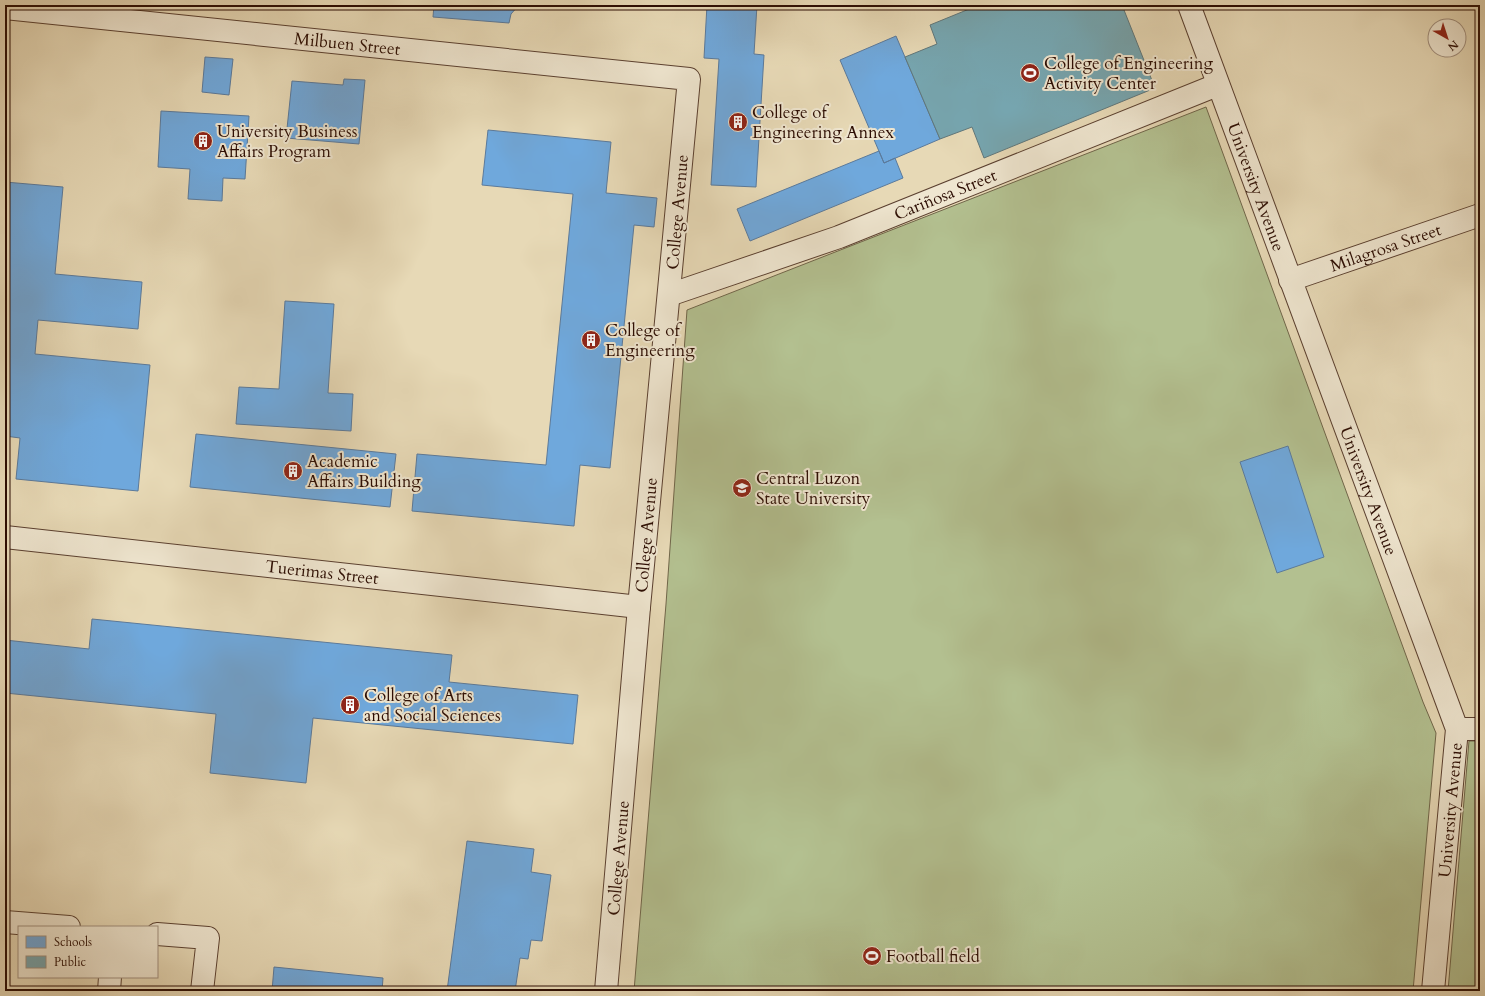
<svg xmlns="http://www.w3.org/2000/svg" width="1485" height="996" font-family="Cardo,serif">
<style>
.green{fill:#b3c090;stroke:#70664a}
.schools{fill:#6fa8dc;stroke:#5b7a9b}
.public{fill:#76a5af;stroke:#60777b}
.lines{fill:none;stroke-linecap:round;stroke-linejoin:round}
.minor-casing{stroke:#5b4030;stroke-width:24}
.minor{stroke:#efe6d0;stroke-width:22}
.labels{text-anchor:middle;stroke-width:4;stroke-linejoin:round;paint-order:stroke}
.street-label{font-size:17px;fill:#2c0d03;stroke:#efe6d0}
.poi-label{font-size:17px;fill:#2c0d03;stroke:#efe6d0;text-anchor:start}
</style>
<rect width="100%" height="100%" fill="#e7d9b6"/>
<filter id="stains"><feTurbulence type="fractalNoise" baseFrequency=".005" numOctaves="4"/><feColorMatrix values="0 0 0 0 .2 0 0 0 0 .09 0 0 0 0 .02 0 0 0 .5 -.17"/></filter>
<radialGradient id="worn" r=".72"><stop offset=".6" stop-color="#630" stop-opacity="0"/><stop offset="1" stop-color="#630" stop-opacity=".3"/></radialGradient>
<path class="green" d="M1206,107L1423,702L1436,733L1413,991H634L666,604L687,310Z
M1469,741H1480V991H1448Z"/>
<path class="schools" d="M434,5H519L511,14L509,23L433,17Z
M707,5H757L754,54L764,55L756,187L711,185L719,59L704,58Z
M896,36L940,139L884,163L840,60Z
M205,57L233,59L229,95L202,92Z
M344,79L365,80L359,144L286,138L292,81L343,85Z
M161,111L249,116L245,179L223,178L222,201L188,199L190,169L158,167Z
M488,130L611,142L606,193L657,198L654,227L634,225L610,468L580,465L574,526L412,511L417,454L546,465L573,194L482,185Z
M879,151L884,163L895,158L903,178L750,241L737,209Z
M5,182L63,187L55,274L142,282L138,329L38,320L35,354L150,365L138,491L16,479L20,438L5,436Z
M285,301L334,304L328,393L353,394L351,431L236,424L239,387L279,389Z
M196,434L396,454L390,507L190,487Z
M1288,446L1324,557L1277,573L1240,462Z
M92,619L452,655L449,682L578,695L573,744L313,718L306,783L210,773L216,714L5,693V640L89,649Z
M467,841L534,849L531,872L551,875L542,941L531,940L528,959L520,958L515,991H447Z
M274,967L383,978L382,991H272Z"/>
<path class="public" d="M979,5H1122L1155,88L984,158L972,127L940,139L905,57L937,44L930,25Z"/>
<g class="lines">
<g class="minor-casing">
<g id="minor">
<path id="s1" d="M1189,5L1457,729L1433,991"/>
<path id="s2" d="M5,8L689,79L639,607L606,991"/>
<path id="s3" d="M1290,280L1480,215"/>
<path id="s4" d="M669,295L839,237L1217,85"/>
<path id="s5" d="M5,537L639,607"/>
<path d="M1457,729H1480"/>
<path d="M5,922L69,927"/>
<path d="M157,934L208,938L202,991"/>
<path d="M109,991L110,977"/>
</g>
</g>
<use href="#minor" class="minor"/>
</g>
<defs>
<g id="stadium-disc" transform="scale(1)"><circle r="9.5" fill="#8f2418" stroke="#efe6d0"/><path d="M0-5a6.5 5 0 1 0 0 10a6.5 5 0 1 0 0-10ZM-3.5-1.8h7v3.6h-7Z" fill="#fff"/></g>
<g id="building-disc" transform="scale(1)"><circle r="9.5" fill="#8f2418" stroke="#efe6d0"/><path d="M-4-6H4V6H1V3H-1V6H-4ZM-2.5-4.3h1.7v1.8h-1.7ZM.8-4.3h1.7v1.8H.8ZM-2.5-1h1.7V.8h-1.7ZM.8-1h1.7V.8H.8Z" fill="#fff"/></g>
<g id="university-disc" transform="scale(1)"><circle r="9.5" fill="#8f2418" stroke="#efe6d0"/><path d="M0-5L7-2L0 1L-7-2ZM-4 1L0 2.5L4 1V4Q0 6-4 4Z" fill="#fff"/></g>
</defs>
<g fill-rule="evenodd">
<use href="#stadium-disc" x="1030" y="73"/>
<use href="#building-disc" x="738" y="122"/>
<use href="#building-disc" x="203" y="141"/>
<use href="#building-disc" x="591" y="340"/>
<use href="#building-disc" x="293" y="471"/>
<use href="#university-disc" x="742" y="488"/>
<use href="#building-disc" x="350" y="705"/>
<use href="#stadium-disc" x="872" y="956"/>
</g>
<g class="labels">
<g class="street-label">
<text dy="6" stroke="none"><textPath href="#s2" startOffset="344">Milbuen Street</textPath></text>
<text dy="6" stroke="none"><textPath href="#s1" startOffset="194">University Avenue</textPath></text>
<text dy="6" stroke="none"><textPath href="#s4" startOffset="294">Cariñosa Street</textPath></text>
<text transform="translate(677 212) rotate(-85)" y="6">College Avenue</text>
<text dy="6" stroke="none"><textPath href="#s3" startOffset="101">Milagrosa Street</textPath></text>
<text dy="6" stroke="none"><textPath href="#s1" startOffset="518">University Avenue</textPath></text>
<text transform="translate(646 535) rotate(-85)" y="6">College Avenue</text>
<text dy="6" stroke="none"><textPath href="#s5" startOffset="319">Tuerimas Street</textPath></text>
<text transform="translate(1450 810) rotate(-85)" y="6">University Avenue</text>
<text transform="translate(618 858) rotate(-85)" y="6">College Avenue</text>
</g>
<g class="poi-label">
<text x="1044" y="69">College of Engineering<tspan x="1044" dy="20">Activity Center</tspan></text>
<text x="752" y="118">College of<tspan x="752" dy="20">Engineering Annex</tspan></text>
<text x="217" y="137">University Business<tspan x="217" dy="20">Affairs Program</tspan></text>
<text x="605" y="336">College of<tspan x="605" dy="20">Engineering</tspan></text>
<text x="307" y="467">Academic<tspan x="307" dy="20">Affairs Building</tspan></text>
<text x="756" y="484">Central Luzon<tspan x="756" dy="20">State University</tspan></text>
<text x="364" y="701">College of Arts<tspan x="364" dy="20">and Social Sciences</tspan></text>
<text x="886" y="962">Football field</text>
</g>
</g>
<rect width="1485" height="996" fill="none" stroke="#e7d9b6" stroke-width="20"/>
<rect x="6" y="6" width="1473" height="984" fill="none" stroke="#2c0d03" stroke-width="2"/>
<rect x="10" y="10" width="1465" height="976" fill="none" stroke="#2c0d03"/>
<rect x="18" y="926" width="140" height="52" fill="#efe6d0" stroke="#a18f7e"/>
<rect x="26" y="936" width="20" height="12" fill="#6fa8dc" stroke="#a18f7e"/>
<text x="54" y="946" font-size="12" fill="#2c0d03">Schools</text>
<rect x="26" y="956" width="20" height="12" fill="#76a5af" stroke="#a18f7e"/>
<text x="54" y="966" font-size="12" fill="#2c0d03">Public</text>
<g transform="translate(1447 38) rotate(141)"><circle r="19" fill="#efe6d0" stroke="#a18f7e"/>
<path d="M0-3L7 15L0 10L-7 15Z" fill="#8f2418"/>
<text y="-6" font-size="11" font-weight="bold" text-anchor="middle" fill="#2c0d03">N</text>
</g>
<rect width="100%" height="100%" filter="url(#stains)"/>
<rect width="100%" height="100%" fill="url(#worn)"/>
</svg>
